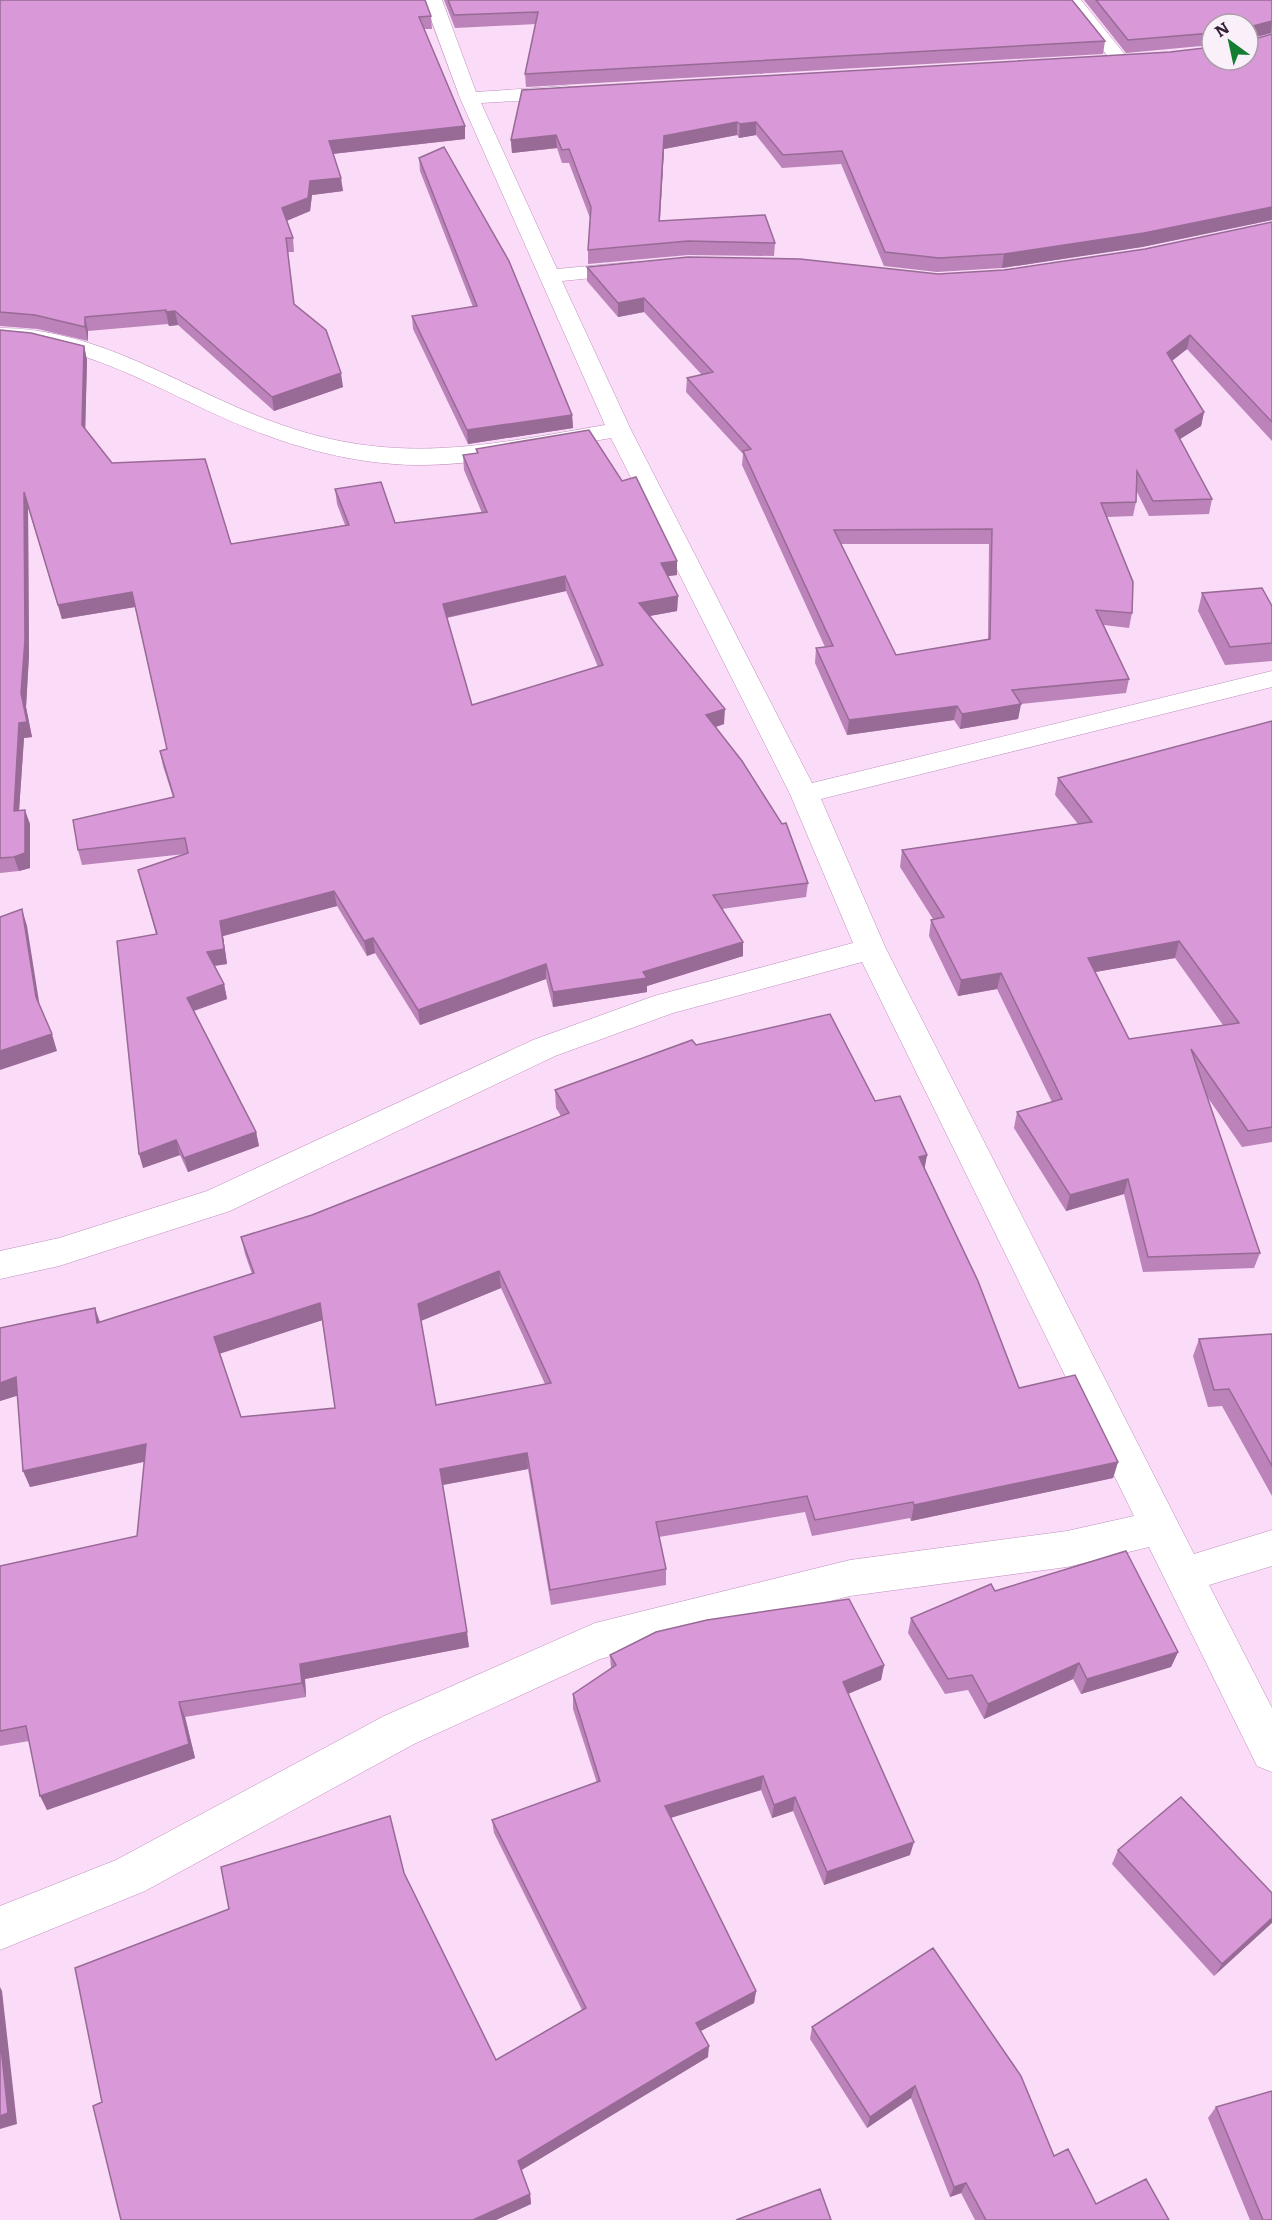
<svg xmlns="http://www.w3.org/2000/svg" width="1272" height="2220" font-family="Literata,serif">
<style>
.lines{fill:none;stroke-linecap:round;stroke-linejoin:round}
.street-casing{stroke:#bf8fbe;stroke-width:1}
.street{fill:#fff;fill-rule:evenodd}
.wall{fill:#bb83b9;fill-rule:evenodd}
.shaded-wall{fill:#986a96}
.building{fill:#d998d7;stroke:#986a96;stroke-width:1.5;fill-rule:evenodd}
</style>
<rect width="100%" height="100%" fill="#fadbf8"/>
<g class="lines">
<g class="street-casing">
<path id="street" d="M424,0H442L476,92L566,86L573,88L575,92L573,96L566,98L481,103L557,269L632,262L639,264L643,268L639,272L632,274L562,281L631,430L812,783L1272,671V687L821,799L886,949L1194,1554L1272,1530V1566L1209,1585L1272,1708V1772L1257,1766L1149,1547L1067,1567L850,1596L600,1659L414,1744L145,1891L0,1950V1906L116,1860L384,1716L595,1623L850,1560L1067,1531L1134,1516L862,962L673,1013L555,1056L230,1211L59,1266L0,1279V1251L59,1238L207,1191L533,1040L654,996L853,943L790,794L611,438C547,449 480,466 414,465C363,464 311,452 263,434C177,403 95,342 0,342V328C103,328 188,393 282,425C399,466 488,445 605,425L460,98Z
M1063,0H1081L1126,56L1129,60L1126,64H1114Z"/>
</g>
<use href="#street" class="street"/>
</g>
<path class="wall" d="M0,0L431,16L432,29H424L465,126V139L333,154L343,191L312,195L310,211L286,221L293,238L294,252H288L294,304L343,387L274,411L178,325L169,326L168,324L88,331V341L38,329L0,326Z
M444,0H1072L1105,41L1103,54L526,87L525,74L536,24L455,28Z
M1084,0H1272V33L1249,39L1251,40L1272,34V220L1142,247L1002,268L937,272L884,266L841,164L782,168L756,135L739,138L737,135L664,149L660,221L775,243L774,256L688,255L588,264V250L590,218L569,163H562L557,148L512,153L511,140L1248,60L1212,24V45L1126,53Z
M419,158L572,415L573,428L468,444L413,329L412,316L473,307L420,171Z
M1272,222V441L1187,349L1172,361L1204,412L1201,426L1180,439L1212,499L1209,514L1149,516L1136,490V502L1133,516L1107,517L1132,613L1129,628L1104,625L1129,679L1126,693L1021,704L1018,719L960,729L954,720L847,735L815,663L816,648L825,647L742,465L743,454L686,392L687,378L702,375L644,312L618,317L587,281V267L938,274L1004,270L1145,249ZM841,544H989L988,639L896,655Z
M0,330L84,346L87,360L85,429L112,463L231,544L345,525L337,504L335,489L395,523L482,513L464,470L463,455L477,453L476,449L677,575L668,576L678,596L677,611L649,616L724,724L716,727L808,883L806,897L722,909L743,956L647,986V992L553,1007L546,979L420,1025L375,953L367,956L337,906L223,936L227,964L215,966L224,984L227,999L194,1011L256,1132L259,1146L188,1172L180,1155L143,1168L156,934L138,870L185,854L82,865L78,850L173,797L163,766L160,751L167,749L135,607L62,619L28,507L29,655L26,707L32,737L24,738L19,810L30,824V868L19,871L0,873ZM566,591L598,667L472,705L447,618Z
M1202,593L1272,606V661L1225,665L1198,611Z
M1272,721V1142L1242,1147L1206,1095L1260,1253L1254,1268L1143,1272L1124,1194L1066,1211L1014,1128L1017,1112L1052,1102L997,989L958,996L929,936L931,920L933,919L900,867L902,850L1078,824L1055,795L1058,778ZM1175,958L1223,1025L1129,1039L1095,972Z
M696,1045L875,1101L927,1155L924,1168L1019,1388L1118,1462L1113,1478L911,1521L910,1518L812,1536L805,1512L659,1537L666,1569V1585L551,1605L528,1469L443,1485L469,1647L305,1679L306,1697L185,1717L195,1758L47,1810L29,1741L0,1746V1566L137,1536L144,1462L30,1487L18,1395L0,1401V1328L100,1322L252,1274L245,1254L241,1237L312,1215L561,1116L556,1108L555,1090ZM501,1288L545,1384L436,1405L421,1320ZM322,1320L335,1408L241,1417L220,1353Z
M1272,1334V1496L1222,1406L1208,1407L1193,1356L1199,1339Z
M995,1591L1178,1652L1171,1667L1081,1694L1073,1679L984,1719L968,1690L945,1694L908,1633L911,1618Z
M610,1655L884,1665L881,1680L848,1693L910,1855L824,1885L793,1811L772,1818L761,1790L670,1818L756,1991L754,2003L701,2031L708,2057L521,2170L530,2194L531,2204L496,2220H121L102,2102L404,1873L496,2060L582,2010L494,1833L492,1820L597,1783L573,1709V1694L611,1668Z
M1118,1850L1272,1893L1214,1976L1112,1864Z
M812,2027L1054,2156L1096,2204L1169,2220H975L961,2193L950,2197L911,2098L867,2128L810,2039Z
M1216,2107L1272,2220H1250L1208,2118Z"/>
<path class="shaded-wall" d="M1272,21L1271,33L1248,39L1249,27Z
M737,122V135L664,149L659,235L664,136Z
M756,122V135L739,138L740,124Z
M465,126V139L331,154L329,141Z
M556,135L557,148L512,153L511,140Z
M341,178L343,191L312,195L310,211L284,222L282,208L310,181Z
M1272,207V220L1142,247L1002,268L1004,254Z
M644,298V312L618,317V303Z
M175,311L178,325L169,326L166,312Z
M85,317L88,331V341L85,327Z
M1190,335L1187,349L1164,367L1167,353Z
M84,346L87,360L85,439L82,425Z
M341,373L343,387L274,411L272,397Z
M1204,412L1201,426L1172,444L1175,430Z
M572,415L573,428L468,444L467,430Z
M24,492L28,507L29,655L26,707L32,737L24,738L18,826L14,811L21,693Z
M677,561V575L660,577L661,563Z
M565,576L566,591L444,618L443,604Z
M132,592L135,607L62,619L58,605Z
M678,596L677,611L639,618V603Z
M1021,704L1018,719L960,729L962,714Z
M957,706L954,720L847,735L849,720Z
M725,709L724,724L706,730V715Z
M25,810L30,824V868L19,871L14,857Z
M334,891L337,906L223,936L227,964L211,966L207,952L220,921Z
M22,909L27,926L41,1014L36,997Z
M373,938L375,953L367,956L364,941Z
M1179,941L1175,958L1084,974L1088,958Z
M743,942V956L647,986V992L553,1007V992L643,972Z
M546,964V979L420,1025L418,1010Z
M1001,973L997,989L958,996L961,980Z
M224,984L227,999L190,1012L187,998Z
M52,1034L57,1051L0,1070V1051Z
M256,1132L259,1146L188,1172L184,1158Z
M176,1140L180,1155L143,1168L139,1154Z
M927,1155L924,1172L919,1157Z
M1128,1179L1124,1194L1066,1211L1070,1195Z
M499,1271L501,1288L421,1321L418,1304Z
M320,1303L323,1320L219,1354L214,1337Z
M95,1308L101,1325L97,1323Z
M16,1377L23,1394L0,1401V1383Z
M146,1444L151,1460L30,1487L23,1471Z
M527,1453L528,1469L442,1485L440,1469Z
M1118,1462L1113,1478L911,1521L914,1505Z
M467,1632L469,1647L305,1679L306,1697L302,1683L300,1664Z
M1178,1652L1171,1667L1081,1694L1087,1679Z
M1079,1663L1073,1679L984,1719L988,1704Z
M884,1665L881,1680L841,1697L843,1682Z
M179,1702L185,1717L195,1758L47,1810L40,1796Z
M763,1776L761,1790L664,1820L665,1806Z
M795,1797L793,1811L772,1818L774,1805Z
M914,1842L910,1855L824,1885L827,1872Z
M1272,1918V1923L1214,1976L1222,1964Z
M0,1987L2,1991L17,2124L0,2129Z
M756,1991L754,2003L695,2034L696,2023Z
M709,2046L708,2057L520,2171L518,2161Z
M915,2086L911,2098L867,2128L870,2117Z
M966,2183L961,2193L950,2197L954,2187Z
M530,2194L531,2204L496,2220H473Z"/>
<path class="building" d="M0,0H425L431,16L419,17L465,126L329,141L341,178L310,181L308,198L282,208L293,238H286L294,304L326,330L341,373L272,397L175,311L166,312V310L85,317V327L35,315L0,312Z
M448,0H1072L1105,41L525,74L538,12L454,15Z
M1096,0H1272V21L1249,27L1248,38L1251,40L1272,34V207L1144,233L1004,254L939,258L885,252L842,151L783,155L756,122L740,124L737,122L664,136L659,221L765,215L775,243L688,241L588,250L591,207L569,149L562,150L556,135L511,140L522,90L1170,52L1212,47V60H1248V24H1212V33L1128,40Z
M444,147L509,261L572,415L467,430L412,316L477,306L419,158Z
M1272,222V422L1190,335L1167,353L1204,412L1175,430L1212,499L1153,501L1137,471L1136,502L1101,503L1133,582L1132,613L1096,610L1129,679L1012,690L1021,704L962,714L957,706L849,720L816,648L833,646L743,451L751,449L687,378L713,372L644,298L618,303L587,267L688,257L800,259L938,274L1004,270L1145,249ZM992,529L990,639L896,655L834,530Z
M0,330L31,333L84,346L82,425L112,463L205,459L231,544L349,525L335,489L381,482L395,523L487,512L463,455L478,453L476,449L589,430L622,481L636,477L677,561L661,563L678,596L639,603L725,709L706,715L742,761L782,824L786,823L808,883L713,895L743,942L643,972L647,978L553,992L546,964L418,1010L373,938L364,941L334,891L220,921L224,949L207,952L224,984L187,998L256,1132L184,1158L176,1140L139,1154L117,941L157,934L138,870L188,853L185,838L78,850L73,820L174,797L160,751L167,749L132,592L58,605L24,492L25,640L21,693L27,722L19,723L14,811L25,810V853L14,857L0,858ZM565,576L603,665L472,705L443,604Z
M1262,588L1272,606V643L1230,647L1202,593Z
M1272,721V1127L1248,1131L1191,1049L1260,1253L1148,1257L1128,1179L1070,1195L1017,1112L1062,1099L1001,973L961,980L931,920L944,917L902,850L1092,822L1058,778ZM1179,941L1239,1023L1129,1039L1088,958Z
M22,909L36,997L52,1034L0,1051V917Z
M830,1014L875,1101L900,1096L927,1155L919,1157L978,1281L1019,1388L1075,1375L1118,1462L914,1505L913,1502L815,1520L807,1496L656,1522L666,1569L550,1590L527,1453L440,1469L467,1632L300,1664L302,1683L179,1702L189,1744L40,1796L26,1726L0,1731V1566L137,1536L146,1444L23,1471L16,1377L0,1383V1328L95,1308L97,1323L254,1273L241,1237L312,1215L569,1113L555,1090L692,1040L696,1045ZM499,1271L551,1383L436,1405L418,1304ZM320,1303L335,1408L241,1417L214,1337Z
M1272,1334V1466L1229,1389L1214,1390L1199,1339Z
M1126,1551L1178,1652L1087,1679L1079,1663L988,1704L972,1675L948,1679L911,1618L991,1584L995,1591Z
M849,1599L884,1665L843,1682L914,1842L827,1872L795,1797L774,1805L763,1776L665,1806L756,1991L696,2023L709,2046L518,2161L530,2194L473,2220H121L93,2106L102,2102L75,1968L229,1909L221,1867L390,1816L404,1873L496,2060L586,2008L492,1820L600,1781L573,1694L616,1665L610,1655L656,1632L707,1620Z
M1181,1797L1272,1893V1918L1222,1964L1118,1850Z
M933,1948L1021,2076L1054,2156L1068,2149L1096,2204L1146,2179L1169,2220H986L966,2183L954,2187L915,2086L870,2117L812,2027Z
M0,2038L8,2113L0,2116Z
M1272,2091V2220H1263L1216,2107Z
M820,2189L831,2220H736Z"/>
<g transform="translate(1230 42) rotate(327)"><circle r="28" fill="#faf0f9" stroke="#ab9daa" stroke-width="1.5"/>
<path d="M0-4.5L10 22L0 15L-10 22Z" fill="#137d32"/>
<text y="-9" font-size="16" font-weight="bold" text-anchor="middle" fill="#342134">N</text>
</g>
</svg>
